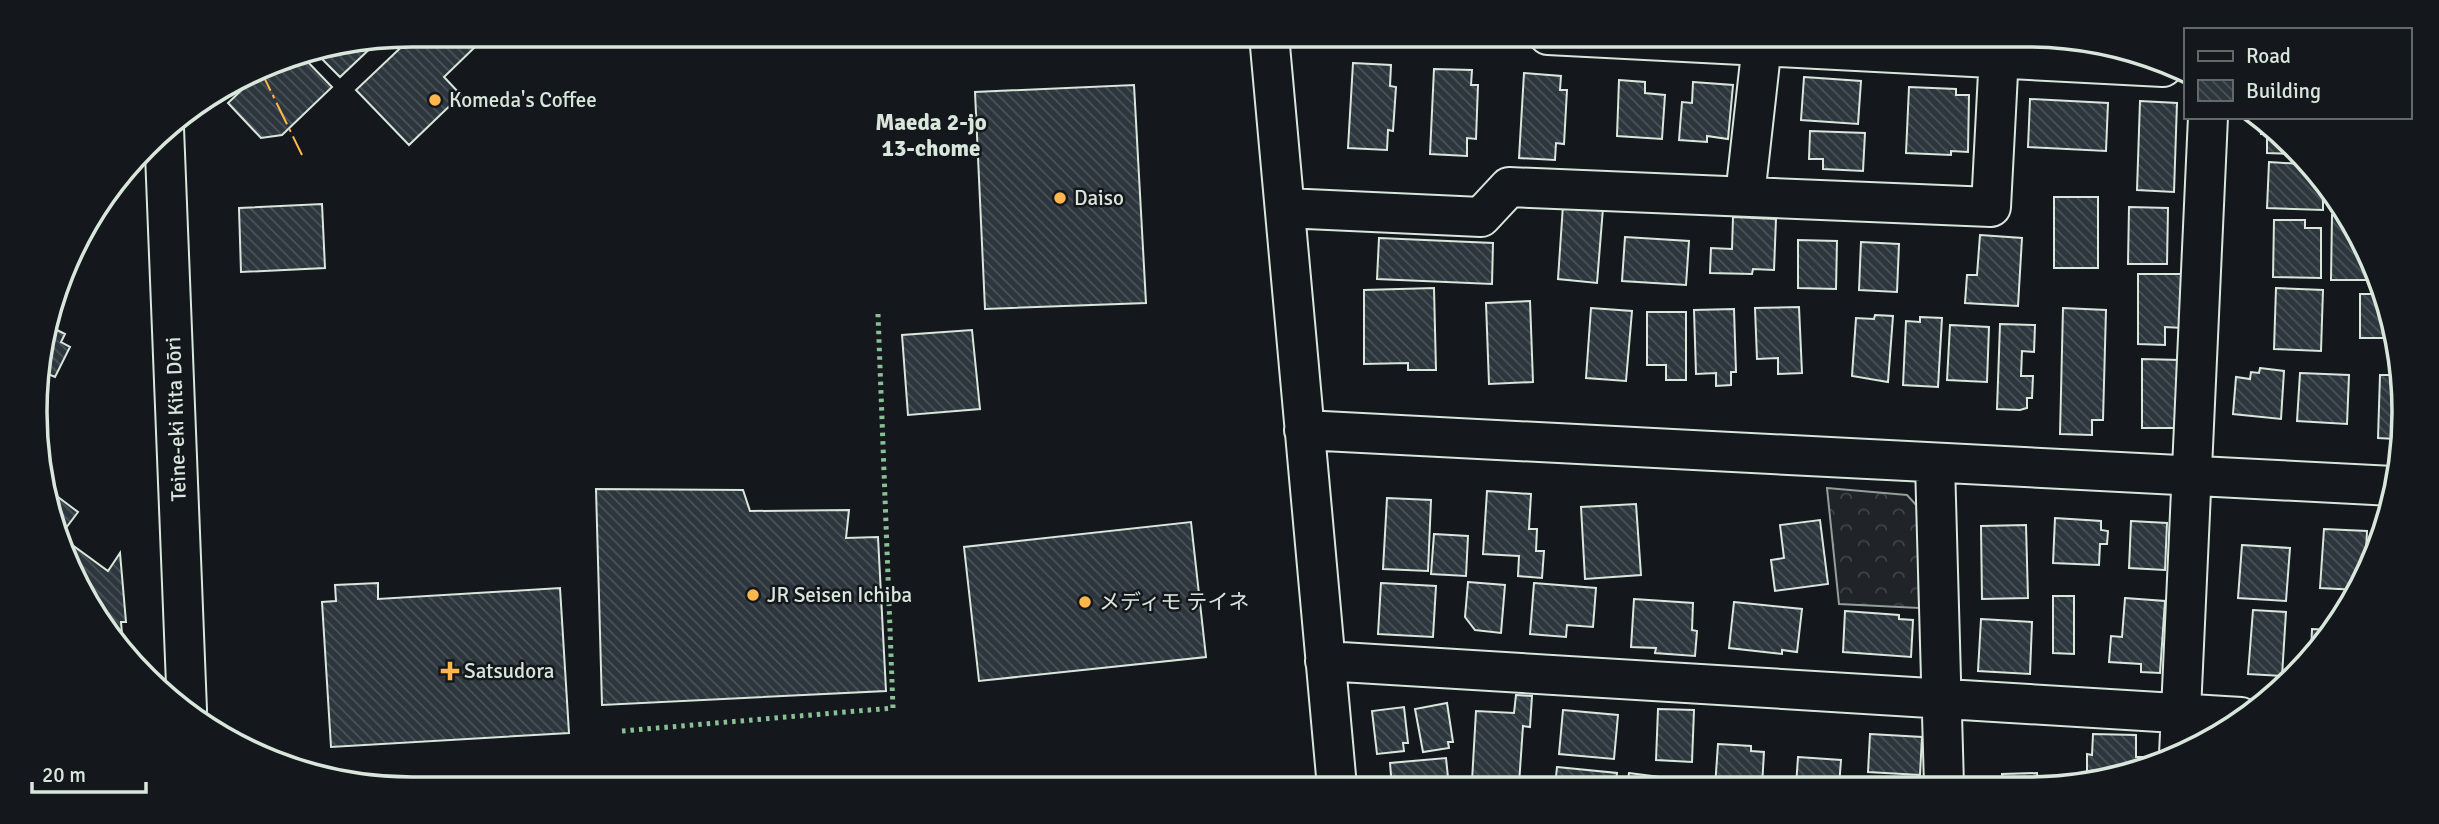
<svg xmlns="http://www.w3.org/2000/svg" width="2439" height="824" font-family="Signika,'Noto Sans JP',sans-serif">
<style>
.forest{fill:url(#forest-crowns);stroke:#939e99;stroke-width:2}
.building{fill:url(#building-back-hatch);stroke:#d8e6dc;stroke-width:2}
.lines{fill:none;stroke-linecap:round;stroke-linejoin:round}
.minor-casing{stroke:#d8e6dc;stroke-width:42}
.minor{stroke:#14181c;stroke-width:38}
.hedge{stroke:#8ac095;stroke-width:5;stroke-dasharray:3.5 5;stroke-linecap:butt}
.power{stroke:#ffb74d;stroke-width:2;stroke-dasharray:24 5 3.5 5;stroke-linecap:butt}
.poi-dot{fill:#ffb74d;stroke:#14181c;stroke-width:2.5}
.labels{text-anchor:middle;stroke-width:5;stroke-linejoin:round;paint-order:stroke}
.poi-label{font-size:21px;fill:#d8e6dc;stroke:#14181c;text-anchor:start}
.street-label{font-size:21px;fill:#d8e6dc;stroke:#14181c}
.neighbourhood-label{font-size:23px;font-weight:bold;fill:#d8e6dc;stroke:#14181c}
.rim{fill:none;stroke:#d8e6dc;stroke-width:3.5}
</style>
<defs>
<pattern id="forest-crowns" width="20" height="18" patternUnits="userSpaceOnUse" patternTransform="scale(1.75)"><rect width="20" height="18" fill="#202428"/><path d="M2 6a3 3 0 1 1 6 0M12 15a3 3 0 1 1 6 0" fill="none" stroke="#404447"/></pattern>
<pattern id="building-back-hatch" width="6" height="6" patternUnits="userSpaceOnUse" patternTransform="scale(1.75)"><rect width="6" height="6" fill="#2c363c"/><path d="M-1 5l2 2M0 0l6 6M5-1l2 2" fill="none" stroke="#4a5358"/></pattern>
</defs>
<rect width="100%" height="100%" fill="#14181c"/>
<path class="forest" d="M1827,488L1907,495L1918,507L1919,608L1839,604Z"/>
<path class="building" d="M414,35H463L475,47L444,77L461,95L409,145L356,90Z
M377,42L340,77L319,56L322,53Z
M303,57L332,87L282,135L261,138L228,103L250,82L245,78L268,64Z
M1353,63L1391,65L1390,86L1396,87L1393,131L1388,130L1387,150L1348,148Z
M1434,69L1472,70L1471,85H1478L1476,139L1467,138V156L1430,154Z
M1524,73L1561,76L1560,90H1567L1564,144L1556,143L1555,160L1519,158Z
M1804,77L1861,81L1858,124L1801,120Z
M1619,80L1645,82V93L1665,95L1662,139L1617,136Z
M1693,82L1733,85L1728,139L1707,136V142L1679,140L1682,102L1692,103Z
M1134,85L1146,303L985,309L975,92Z
M1909,87L1956,89V95H1969L1968,152L1951,151V155L1906,153Z
M2030,99L2108,103L2106,151L2028,147Z
M2140,101L2177,103L2174,192L2137,190Z
M2262,119L2293,154L2267,153V134H2261Z
M1810,131L1865,133L1863,171L1823,169V159H1809Z
M2269,162L2301,164L2323,189V210L2267,208Z
M2054,197H2098V268H2054Z
M322,204L325,268L241,272L239,208Z
M1563,205L1603,208L1597,283L1558,279Z
M2129,207L2168,208L2167,264H2128Z
M2332,215L2347,216L2353,223L2373,280H2331Z
M1733,217L1776,219L1774,270L1753,269L1752,274L1710,273L1711,248L1732,249Z
M2274,220H2305V228H2321V278L2273,277Z
M1980,235L2022,238L2018,306L1965,303L1967,275H1977Z
M1625,237L1689,241L1686,285L1622,281Z
M1379,238L1493,243L1492,284L1377,279Z
M1798,240L1837,241L1836,289L1798,288Z
M1861,242L1899,244L1897,292L1859,290Z
M72,251L80,255L66,284H62Z
M2138,274H2182V328L2165,327V345L2138,344Z
M1434,288L1436,370H1408V363L1364,364V290Z
M2276,288L2323,290L2321,351L2274,349Z
M2360,294H2377L2393,338H2360Z
M1530,301L1533,382L1489,384L1486,303Z
M1799,307L1802,373L1778,374V358L1757,359L1755,308Z
M1591,308L1632,311L1626,381L1586,378Z
M2063,308L2106,310L2103,420H2092V435L2060,434Z
M1734,309L1736,372H1731V385L1716,386V373L1696,374L1694,310Z
M1647,312H1686V380H1666V365H1647Z
M1875,315L1893,316L1888,382L1852,376L1856,318L1874,319Z
M1920,317L1942,318L1938,387L1903,385L1906,321L1920,322Z
M2000,324L2035,325L2034,352L2022,351L2021,376H2033L2032,398H2027V408L2020,410L1997,409Z
M1950,325L1989,327L1987,382L1947,380Z
M49,326L65,334L61,342L70,347L55,377L46,373L42,381L38,363Z
M972,330L980,409L908,415L902,335Z
M2142,359L2180,360L2179,428H2142Z
M2260,368L2284,371L2281,419L2233,414L2236,377L2250,379L2251,372L2259,373Z
M2300,373L2349,375L2347,424L2297,421Z
M2380,375H2400L2396,439L2378,438Z
M46,488L78,512L60,536L108,571L120,553L126,622H121L123,646L99,622L48,509Z
M596,489L743,490L750,511L849,510L846,538L878,537L886,691L602,705Z
M1487,491L1531,494L1529,529H1537L1536,551H1544L1542,578L1518,576L1519,556L1483,554Z
M1387,498L1431,500L1428,571L1383,569Z
M1636,504L1641,575L1585,579L1581,507Z
M2055,518L2101,521V530L2108,531L2107,544H2100L2099,565L2053,563Z
M1820,520L1828,584L1775,591L1771,560L1784,558L1780,525Z
M2131,521L2167,523L2165,570L2129,568Z
M1191,522L1206,657L979,681L964,547Z
M2026,525L2028,598L1982,599L1981,526Z
M2324,529L2367,531L2365,572L2358,590L2320,588Z
M1434,534L1468,536L1466,576L1431,574Z
M2242,545L2290,548L2286,601L2238,598Z
M1468,582L1505,585L1501,633L1475,630L1465,617Z
M378,583V599L560,588L569,733L331,747L322,602L336,601L335,585Z
M1381,583L1436,586L1433,637L1378,634Z
M1534,583L1596,588L1593,627L1567,625L1566,637L1530,634Z
M2053,596H2074V654L2053,653Z
M2125,598L2165,601L2160,673L2141,672V664L2109,662L2111,636L2122,637Z
M1634,599L1693,603L1692,630L1697,631L1695,656L1655,653L1656,648L1631,647Z
M1734,602L1802,609L1797,652L1782,650V654L1729,648Z
M2253,610L2286,612L2282,676L2248,674Z
M1845,611L1899,615V619L1913,620L1911,657L1843,652Z
M1981,619L2032,622L2030,674L1978,671Z
M2312,629L2330,630L2311,653Z
M1516,695L1532,696L1530,727L1523,726L1519,784L1472,781L1476,711L1514,713Z
M1447,703L1453,742H1448L1449,748L1423,752L1415,709Z
M1404,707L1408,743H1403L1404,751L1377,754L1372,711Z
M1658,709L1694,710L1692,762L1656,760Z
M1563,710L1618,715L1614,759L1559,754Z
M1870,734L1922,737L1920,775L1868,772Z
M2093,734L2136,735V757H2146V767L2087,783V754L2092,755Z
M1718,744L1751,746V751L1764,752L1762,786L1715,787Z
M1798,757L1841,760L1839,786H1796Z
M1446,758L1449,787H1392L1390,763Z
M1557,767L1617,773L1615,787H1555Z
M1629,773L1690,781V787H1627Z
M2037,773L2038,786H2002V774Z"/>
<g class="lines">
<g class="minor-casing">
<path id="minor" d="M1269,35L1337,787
M1548,35L2163,67
M164,128L187,710
M1745,196L1763,35
M1285,208L1481,217L1509,187L1991,207L2000,35
M1304,430L2393,486
M1935,464L1944,786
M1325,661L2241,717
M2179,755L2208,117"/>
</g>
<use href="#minor" class="minor"/>
<path class="hedge" d="M622,731L893,708L878,314"/>
<path class="power" d="M260,69L302,155"/>
</g>
<g class="poi-dot">
<circle cx="435" cy="100" r="7"/>
<circle cx="1060" cy="198" r="7"/>
<circle cx="753" cy="595" r="7"/>
<circle cx="1085" cy="602" r="7"/>
<path d="M446.5 660.5h7v7h7v7h-7v7h-7v-7h-7v-7h7z"/>
</g>
<g class="labels">
<g class="poi-label">
<text x="449" y="107">Komeda's Coffee</text>
<text x="1074" y="205">Daiso</text>
<text x="767" y="602">JR Seisen Ichiba</text>
<text x="1099" y="609">メディモ テイネ</text>
<text x="464" y="678">Satsudora</text>
</g>
<g class="street-label">
<text transform="translate(176 419) rotate(-92)" y="7">Teine-eki Kita Dōri</text>
</g>
<g class="neighbourhood-label">
<text x="931" y="130">Maeda 2-jo<tspan x="931" dy="26">13-chome</tspan></text>
</g>
</g>
<path d="M0 0H2439V824H0ZM412 47H2027A365 365 0 0 1 2392 412V412A365 365 0 0 1 2027 777H412A365 365 0 0 1 47 412V412A365 365 0 0 1 412 47Z" fill="#14181c" fill-rule="evenodd"/>
<path class="rim" d="M412 47H2027A365 365 0 0 1 2392 412V412A365 365 0 0 1 2027 777H412A365 365 0 0 1 47 412V412A365 365 0 0 1 412 47Z"/>
<rect x="2184" y="28" width="228" height="91" fill="#14181c" stroke="#626a69" stroke-width="2"/>
<rect x="2198" y="51" width="35" height="10" fill="#14181c" stroke="#626a69" stroke-width="2"/>
<text x="2246" y="63" font-size="21" fill="#d8e6dc">Road</text>
<rect x="2198" y="80" width="35" height="21" fill="url(#building-back-hatch)" stroke="#626a69" stroke-width="2"/>
<text x="2246" y="98" font-size="21" fill="#d8e6dc">Building</text>
<path d="M32 782v10h114v-10" fill="none" stroke="#d8e6dc" stroke-width="3.5"/>
<text x="42" y="782" font-size="21" fill="#d8e6dc" stroke="#14181c" stroke-width="5" paint-order="stroke">20 m</text>
</svg>
